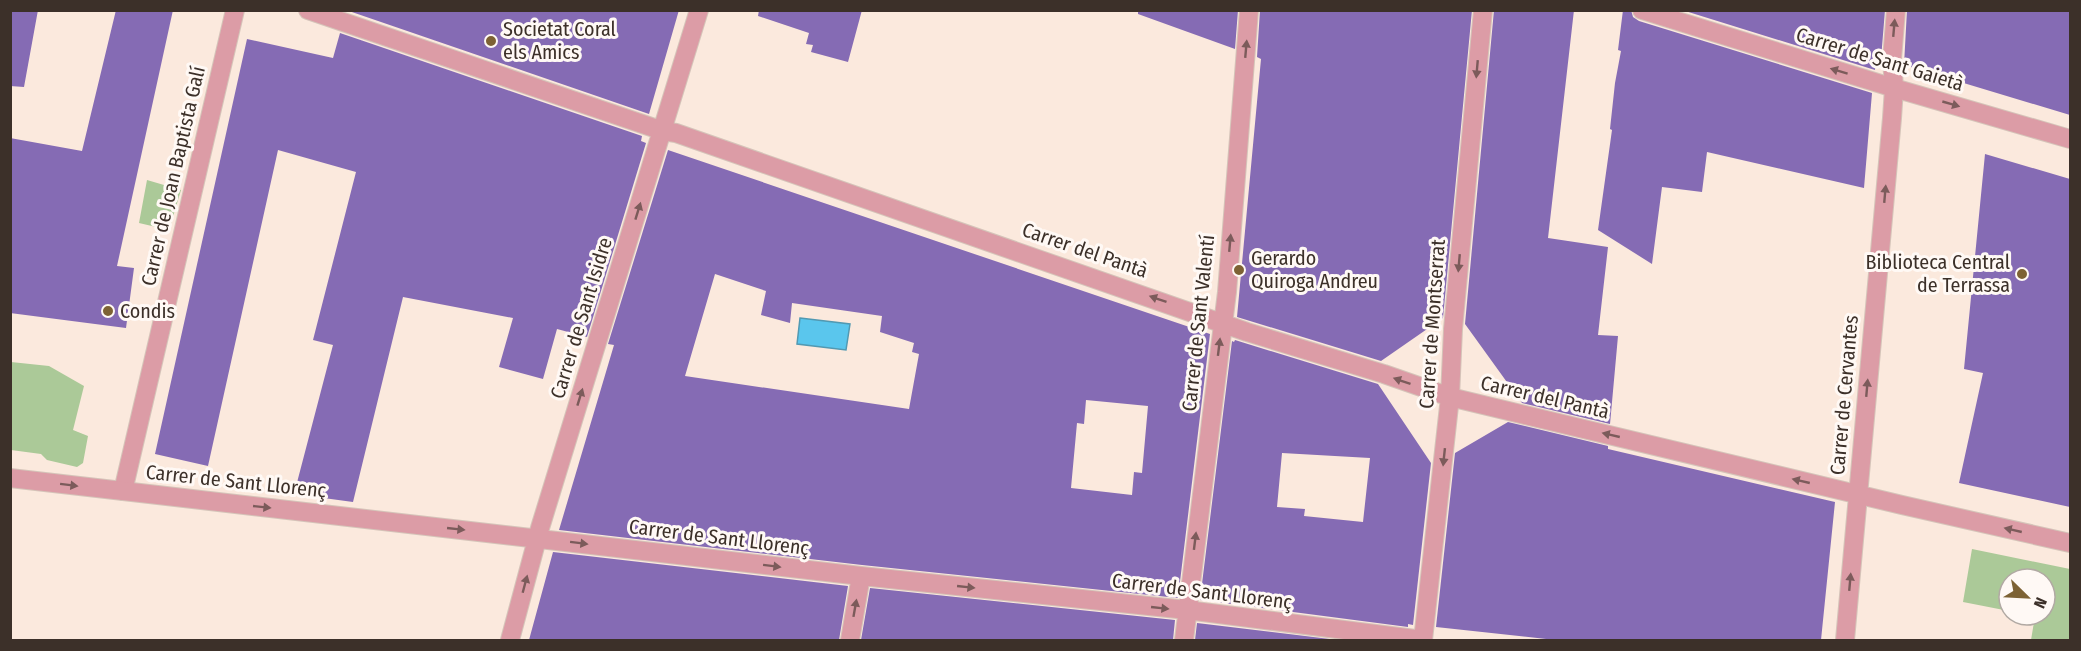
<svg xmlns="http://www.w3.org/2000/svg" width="2081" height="651" font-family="'Fira Sans Condensed',sans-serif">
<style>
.green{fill:#abc998}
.water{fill:#5ac6ed;stroke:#5199b2;stroke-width:1.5}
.building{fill:#856bb4;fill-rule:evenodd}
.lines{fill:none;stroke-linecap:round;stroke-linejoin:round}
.pedestrian-casing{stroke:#d5c4b9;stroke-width:20}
.minor-casing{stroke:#d5c4b9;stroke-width:20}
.pedestrian{stroke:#dc9ca6;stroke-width:18}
.minor{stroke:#dc9ca6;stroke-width:18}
.oneway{fill:#7c5b5b}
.poi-dot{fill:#7d6234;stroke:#fff9f5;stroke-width:2}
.labels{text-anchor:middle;stroke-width:6;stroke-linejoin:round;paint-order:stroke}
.poi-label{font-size:20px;fill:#3c3029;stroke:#fff9f5;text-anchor:start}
.street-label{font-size:20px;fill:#3c3029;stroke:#fff9f5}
</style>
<rect width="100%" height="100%" fill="#fbe9dd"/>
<path class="green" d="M147,180L181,190L169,230L139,223Z
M11,362L49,366L84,386L73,430L88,436L83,463L77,467L47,460L41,454L11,450Z
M1972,549L2070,569V640H2031L2035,616L2029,615H2045V579H2009V611L1963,602Z"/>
<path class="water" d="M800,318L850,324L846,350L797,344Z"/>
<path class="building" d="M10,10H38L24,87L10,86Z
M116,10H173L117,266L134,268L126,328L10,313V138L82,151Z
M346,10H679L649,114Z
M759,10H862L848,62L811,52L813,45L806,44L809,33L758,16Z
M1138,10H1238L1235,49L1138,14Z
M1260,10H1472L1443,318L1381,361L1237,317L1261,59L1257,57Z
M1494,10H1574L1548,238L1608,247L1598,335L1618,336L1610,424L1522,403L1465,324Z
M1623,10H1631L1633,17L1639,21L1872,93L1864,188L1707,152L1702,192L1662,187L1652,264L1598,230L1612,130L1610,129L1615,83L1621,51L1618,50Z
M1682,10H1885L1881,59L1876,57L1875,70Z
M1907,10H2070V115L1904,65Z
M340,33L642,136L641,141L646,143L587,337L557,329L543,379L499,367L513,318L403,297L353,502L294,494L333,345L313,340L356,172L278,150L208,466L155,454L247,39L333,58Z
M668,150L1210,334L1178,598L862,565L559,530L614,345L608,344ZM715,274L766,291L761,315L790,323L792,303L882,316L880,332L914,343L912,352L919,354L909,409L685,376ZM1086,400L1148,406L1142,473L1134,472L1132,495L1071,488L1077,423L1084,424Z
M1985,154L2070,179V507L1959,483L1983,373L1964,369Z
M1235,340L1378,384L1431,463L1413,625L1408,624V627L1200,600L1232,341L1234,342ZM1282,453L1370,458L1363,522L1304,516L1305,509L1277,507Z
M1508,422L1608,446V449L1835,502L1821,640H1555L1436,627L1455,453Z
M553,552L848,586L839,640H529Z
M870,588L1175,620L1173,640H861Z
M1197,623L1338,640H1195Z"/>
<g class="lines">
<g class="pedestrian-casing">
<path id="pedestrian" d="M123,491L235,10"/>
</g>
<g class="minor-casing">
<path id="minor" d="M308,10L663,131L676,133L1247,332L1384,374L1450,397L1902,505L2070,543
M1642,10L1894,88L2070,139
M10,478L861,576L1187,610L1423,640
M510,640L540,528L699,10
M850,640L861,576
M1184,640L1227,292L1249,10
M1423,640L1450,397L1453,329L1483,10
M1845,640L1892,118L1894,88L1892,59L1896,10"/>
</g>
<use href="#pedestrian" class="pedestrian"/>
<use href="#minor" class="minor"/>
</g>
<defs><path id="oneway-solid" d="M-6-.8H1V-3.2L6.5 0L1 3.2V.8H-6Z" transform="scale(1.5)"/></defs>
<g class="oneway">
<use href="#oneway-solid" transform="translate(1894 28) rotate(-85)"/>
<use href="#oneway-solid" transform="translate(1246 49) rotate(-85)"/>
<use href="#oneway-solid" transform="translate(1477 69) rotate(95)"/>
<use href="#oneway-solid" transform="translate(1839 71) rotate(-163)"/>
<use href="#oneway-solid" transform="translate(1951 104) rotate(16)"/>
<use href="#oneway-solid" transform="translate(1885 194) rotate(-85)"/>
<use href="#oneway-solid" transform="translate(638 211) rotate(-73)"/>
<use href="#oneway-solid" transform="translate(1230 243) rotate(-85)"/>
<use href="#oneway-solid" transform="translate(1459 263) rotate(95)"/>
<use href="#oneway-solid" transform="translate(1158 299) rotate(-161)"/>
<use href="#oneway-solid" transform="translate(1219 347) rotate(-83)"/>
<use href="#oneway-solid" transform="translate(1402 381) rotate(-161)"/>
<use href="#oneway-solid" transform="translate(1867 388) rotate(-85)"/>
<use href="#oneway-solid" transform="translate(580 397) rotate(-73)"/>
<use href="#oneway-solid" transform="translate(1611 435) rotate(-167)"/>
<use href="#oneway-solid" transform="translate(1444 457) rotate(96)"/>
<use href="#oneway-solid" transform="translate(1801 481) rotate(-167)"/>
<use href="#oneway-solid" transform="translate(69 485) rotate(7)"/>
<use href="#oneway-solid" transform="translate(262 507) rotate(6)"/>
<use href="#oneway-solid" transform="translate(456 529) rotate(6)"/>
<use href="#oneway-solid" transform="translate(2013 530) rotate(-167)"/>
<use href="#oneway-solid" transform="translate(1195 541) rotate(-83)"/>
<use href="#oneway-solid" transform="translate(579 543) rotate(7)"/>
<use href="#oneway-solid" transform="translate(772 566) rotate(7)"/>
<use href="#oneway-solid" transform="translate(1850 582) rotate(-85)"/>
<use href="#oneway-solid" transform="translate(525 584) rotate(-75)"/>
<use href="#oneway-solid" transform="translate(966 587) rotate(6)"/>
<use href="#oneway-solid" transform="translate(855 608) rotate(-80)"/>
<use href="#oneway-solid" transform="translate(1160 608) rotate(6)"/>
</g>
<g class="poi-dot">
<circle cx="491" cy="41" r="6"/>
<circle cx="1239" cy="270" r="6"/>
<circle cx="2022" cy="274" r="6"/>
<circle cx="108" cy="311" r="6"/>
</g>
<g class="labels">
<g class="poi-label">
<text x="503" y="36">Societat Coral<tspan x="503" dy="23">els Amics</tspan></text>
<text x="1251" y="265">Gerardo<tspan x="1251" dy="23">Quiroga Andreu</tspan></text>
<text x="2010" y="269" text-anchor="end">Biblioteca Central<tspan x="2010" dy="23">de Terrassa</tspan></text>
<text x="120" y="318">Condis</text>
</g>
<g class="street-label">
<text transform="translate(1880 59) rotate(17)" y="7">Carrer de Sant Gaietà</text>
<text transform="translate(173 176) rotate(-77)" y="7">Carrer de Joan Baptista Galí</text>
<text transform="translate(1085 250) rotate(19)" y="7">Carrer del Pantà</text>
<text transform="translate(581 318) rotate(-73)" y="7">Carrer de Sant Isidre</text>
<text transform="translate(1198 323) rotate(-84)" y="7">Carrer de Sant Valentí</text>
<text transform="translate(1432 324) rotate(-86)" y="7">Carrer de Montserrat</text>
<text transform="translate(1844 395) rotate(-85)" y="7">Carrer de Cervantes</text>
<text transform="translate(1545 397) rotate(13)" y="7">Carrer del Pantà</text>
<text transform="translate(236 481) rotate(6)" y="7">Carrer de Sant Llorenç</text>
<text transform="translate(719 537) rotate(7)" y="7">Carrer de Sant Llorenç</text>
<text transform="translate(1202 591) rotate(7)" y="7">Carrer de Sant Llorenç</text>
</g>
</g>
<rect width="2081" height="651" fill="none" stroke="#3c3029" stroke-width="24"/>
<g transform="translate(2027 597) rotate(114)"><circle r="28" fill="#fff9f5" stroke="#b1a9a3" stroke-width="1.5"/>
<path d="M0-4.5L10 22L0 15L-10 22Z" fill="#7d6234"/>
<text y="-9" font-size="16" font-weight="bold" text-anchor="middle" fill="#3c3029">N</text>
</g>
</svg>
